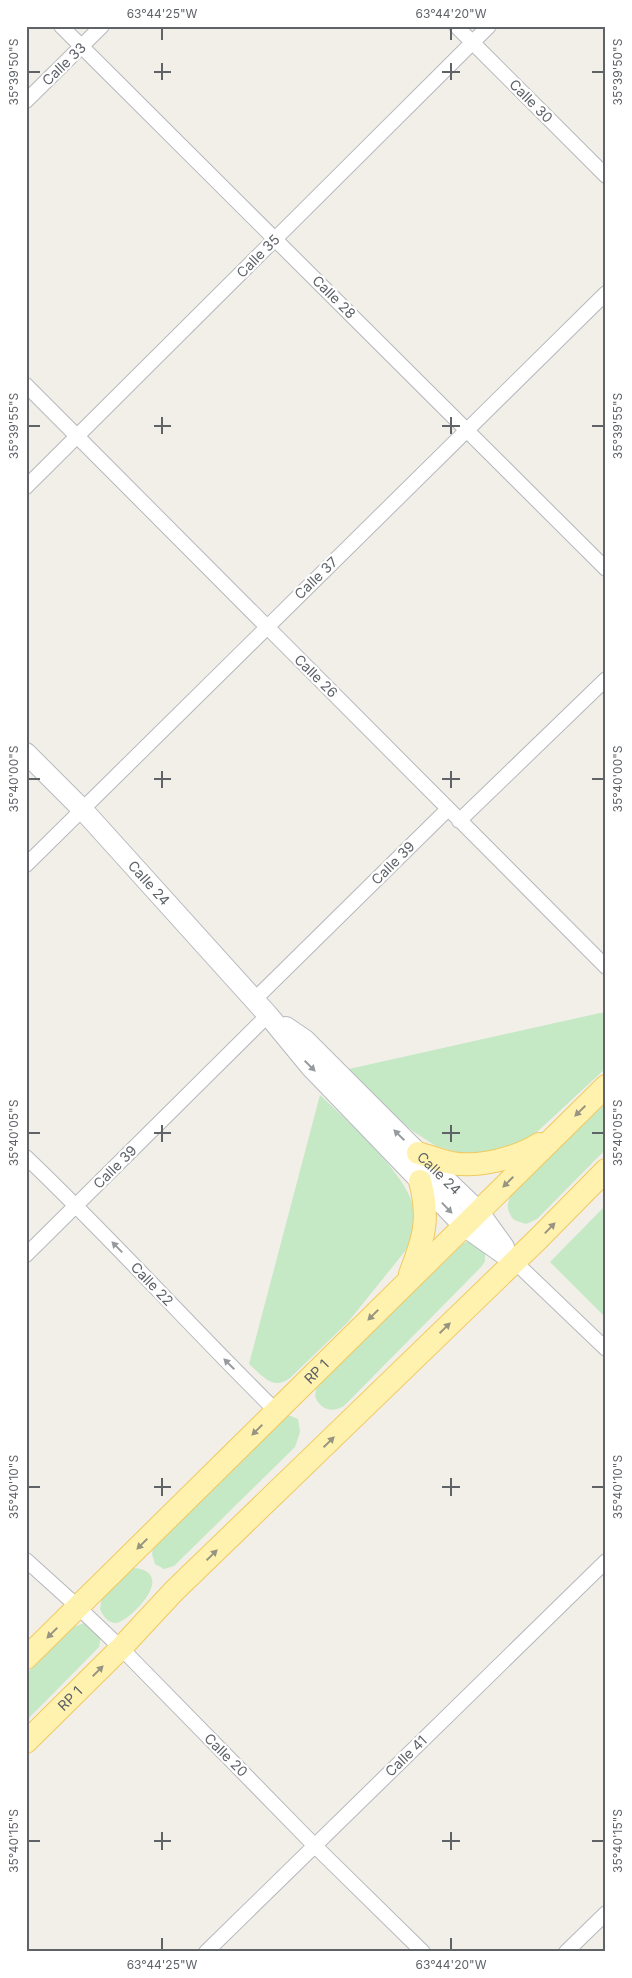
<svg xmlns="http://www.w3.org/2000/svg" width="632" height="1978" font-family="Inter,sans-serif">
<style>
.green{fill:#c5e8c5}
.lines{fill:none;stroke-linecap:round;stroke-linejoin:round}
.street-casing{stroke:#b5b8bc;stroke-width:16}
.secondary-casing{stroke:#b6babf;stroke-width:22}
.primary-casing{stroke:#f2c960;stroke-width:24}
.street{stroke:#fff;stroke-width:14}
.secondary{stroke:#fff;stroke-width:20}
.primary{stroke:#fff2af;stroke-width:22}
.oneway{fill:#979a9d}
.oneway2{fill:#979581}
.ticks{fill:none;stroke:#5f6368;stroke-width:2}
.labels{text-anchor:middle;stroke-width:4.5;stroke-linejoin:round;paint-order:stroke}
.street-label{font-size:14px;fill:#5f6368;stroke:#fff}
.neatline{fill:none;stroke:#5f6368;stroke-width:2}
.ticks-label{font-size:12px;text-anchor:middle;fill:#5f6368}
</style>
<rect width="100%" height="100%" fill="#f1efe8"/>
<path class="green" d="M600,1013H606V1068L525,1143L493,1152L463,1154L436,1146L414,1132L390,1112L349,1069Z
M320,1095C345,1119 406,1173 413,1206C416,1220 412,1237 406,1250L348,1322L290,1378C273,1391 263,1376 249,1364Z
M606,1102V1149L537,1219L526,1224L514,1220C506,1211 506,1202 513,1193Z
M606,1205V1318L550,1262Z
M471,1240L485,1250V1261L482,1266L344,1406C332,1413 320,1410 315,1396L317,1384L460,1245Z
M288,1415L298,1419L300,1432L295,1447L174,1566L164,1569L155,1564L152,1554L153,1548Z
M136,1568C178,1575 127,1623 116,1623C108,1623 103,1616 100,1609L102,1596L130,1569Z
M84,1623L90,1624L101,1636L99,1647L26,1721V1674L74,1627Z"/>
<g class="lines">
<g class="street-casing">
<path id="street" d="M61,26L606,569
M456,26L606,176
M26,101L102,26
M26,385L606,967
M26,487L489,26
M459,821L606,679
M26,865L606,293
M254,1000L447,810
M26,1157C112,1239 192,1328 276,1411
M26,1255L268,1015
M514,1261L606,1349
M26,1560L78,1607L121,1648L315,1846L423,1952
M206,1952L606,1561
M566,1952L606,1913"/>
</g>
<g class="secondary-casing">
<g id="secondary">
<path id="s1" d="M26,753L83,810L268,1015L310,1066L464,1226L514,1261"/>
<path id="s2" d="M286,1027L305,1040L418,1153L478,1211L504,1247"/>
</g>
</g>
<g class="primary-casing">
<g id="primary">
<path d="M418,1153C429,1156 440,1161 452,1163C478,1168 517,1158 539,1144"/>
<path d="M410,1274C424,1238 430,1219 420,1181"/>
<path id="s3" d="M26,1658L606,1086"/>
<path id="s4" d="M26,1742L121,1648L174,1591L537,1240L606,1170"/>
</g>
</g>
<use href="#street" class="street"/>
<use href="#secondary" class="secondary"/>
<use href="#primary" class="primary"/>
</g>
<defs><path id="oneway-solid" d="M-6-.8H1V-3.2L6.5 0L1 3.2V.8H-6Z" transform="scale(1.25)"/></defs>
<g class="oneway">
<use href="#oneway-solid" transform="translate(310 1066) rotate(45)"/>
<use href="#oneway-solid" transform="translate(399 1135) rotate(-135)"/>
<use href="#oneway-solid" transform="translate(447 1208) rotate(46)"/>
<use href="#oneway-solid" transform="translate(117 1247) rotate(-134)"/>
<use href="#oneway-solid" transform="translate(229 1364) rotate(-135)"/>
</g>
<g class="oneway2">
<use href="#oneway-solid" transform="translate(580 1111) rotate(136)"/>
<use href="#oneway-solid" transform="translate(508 1182) rotate(135)"/>
<use href="#oneway-solid" transform="translate(550 1228) rotate(-46)"/>
<use href="#oneway-solid" transform="translate(373 1315) rotate(135)"/>
<use href="#oneway-solid" transform="translate(445 1328) rotate(-44)"/>
<use href="#oneway-solid" transform="translate(257 1430) rotate(135)"/>
<use href="#oneway-solid" transform="translate(329 1442) rotate(-44)"/>
<use href="#oneway-solid" transform="translate(142 1544) rotate(135)"/>
<use href="#oneway-solid" transform="translate(212 1555) rotate(-44)"/>
<use href="#oneway-solid" transform="translate(52 1633) rotate(135)"/>
<use href="#oneway-solid" transform="translate(98 1671) rotate(-45)"/>
</g>
<path class="ticks" d="M162,28V40M451,28V40M162,63V80M451,63V80M28,72H40M154,72H171M442,72H460M592,72H604M162,417V434M451,417V434M28,426H40M154,426H171M442,426H460M592,426H604M162,771V788M451,771V788M28,779H40M154,779H171M442,779H460M592,779H604M162,1125V1142M451,1125V1142M28,1133H40M154,1133H171M442,1133H460M592,1133H604M162,1478V1496M451,1478V1496M28,1487H40M154,1487H171M442,1487H460M592,1487H604M162,1832V1850M451,1832V1850M28,1841H40M154,1841H171M442,1841H460M592,1841H604M162,1938V1950M451,1938V1950"/>
<g class="labels">
<g class="street-label">
<text transform="translate(64 64) rotate(-44)" y="5">Calle 33</text>
<text transform="translate(531 101) rotate(45)" y="5">Calle 30</text>
<text transform="translate(258 256) rotate(-45)" y="5">Calle 35</text>
<text transform="translate(334 297) rotate(45)" y="5">Calle 28</text>
<text transform="translate(316 578) rotate(-44)" y="5">Calle 37</text>
<text transform="translate(316 676) rotate(45)" y="5">Calle 26</text>
<text transform="translate(393 863) rotate(-45)" y="5">Calle 39</text>
<text dy="5" stroke="none"><textPath href="#s1" startOffset="179">Calle 24</textPath></text>
<text transform="translate(115 1167) rotate(-45)" y="5">Calle 39</text>
<text dy="5" stroke="none"><textPath href="#s2" startOffset="212">Calle 24</textPath></text>
<text transform="translate(152 1284) rotate(46)" y="5">Calle 22</text>
<text dy="5" stroke="none"><textPath href="#s3" startOffset="408">RP 1</textPath></text>
<text dy="5" stroke="none"><textPath href="#s4" startOffset="62">RP 1</textPath></text>
<text transform="translate(226 1755) rotate(45)" y="5">Calle 20</text>
<text transform="translate(406 1756) rotate(-44)" y="5">Calle 41</text>
</g>
</g>
<rect width="632" height="1978" fill="none" stroke="#ffffff" stroke-width="55"/>
<rect x="28" y="28" width="576" height="1922" class="neatline"/>
<g class="ticks-label">
<text x="162" y="18">63°44'25"W</text>
<text x="451" y="18">63°44'20"W</text>
<text transform="translate(14 72) rotate(-90)" y="4">35°39'50"S</text>
<text transform="translate(618 72) rotate(-90)" y="4">35°39'50"S</text>
<text transform="translate(14 426) rotate(-90)" y="4">35°39'55"S</text>
<text transform="translate(618 426) rotate(-90)" y="4">35°39'55"S</text>
<text transform="translate(14 779) rotate(-90)" y="4">35°40'00"S</text>
<text transform="translate(618 779) rotate(-90)" y="4">35°40'00"S</text>
<text transform="translate(14 1133) rotate(-90)" y="4">35°40'05"S</text>
<text transform="translate(618 1133) rotate(-90)" y="4">35°40'05"S</text>
<text transform="translate(14 1487) rotate(-90)" y="4">35°40'10"S</text>
<text transform="translate(618 1487) rotate(-90)" y="4">35°40'10"S</text>
<text transform="translate(14 1841) rotate(-90)" y="4">35°40'15"S</text>
<text transform="translate(618 1841) rotate(-90)" y="4">35°40'15"S</text>
<text x="162" y="1969">63°44'25"W</text>
<text x="451" y="1969">63°44'20"W</text>
</g>
</svg>
